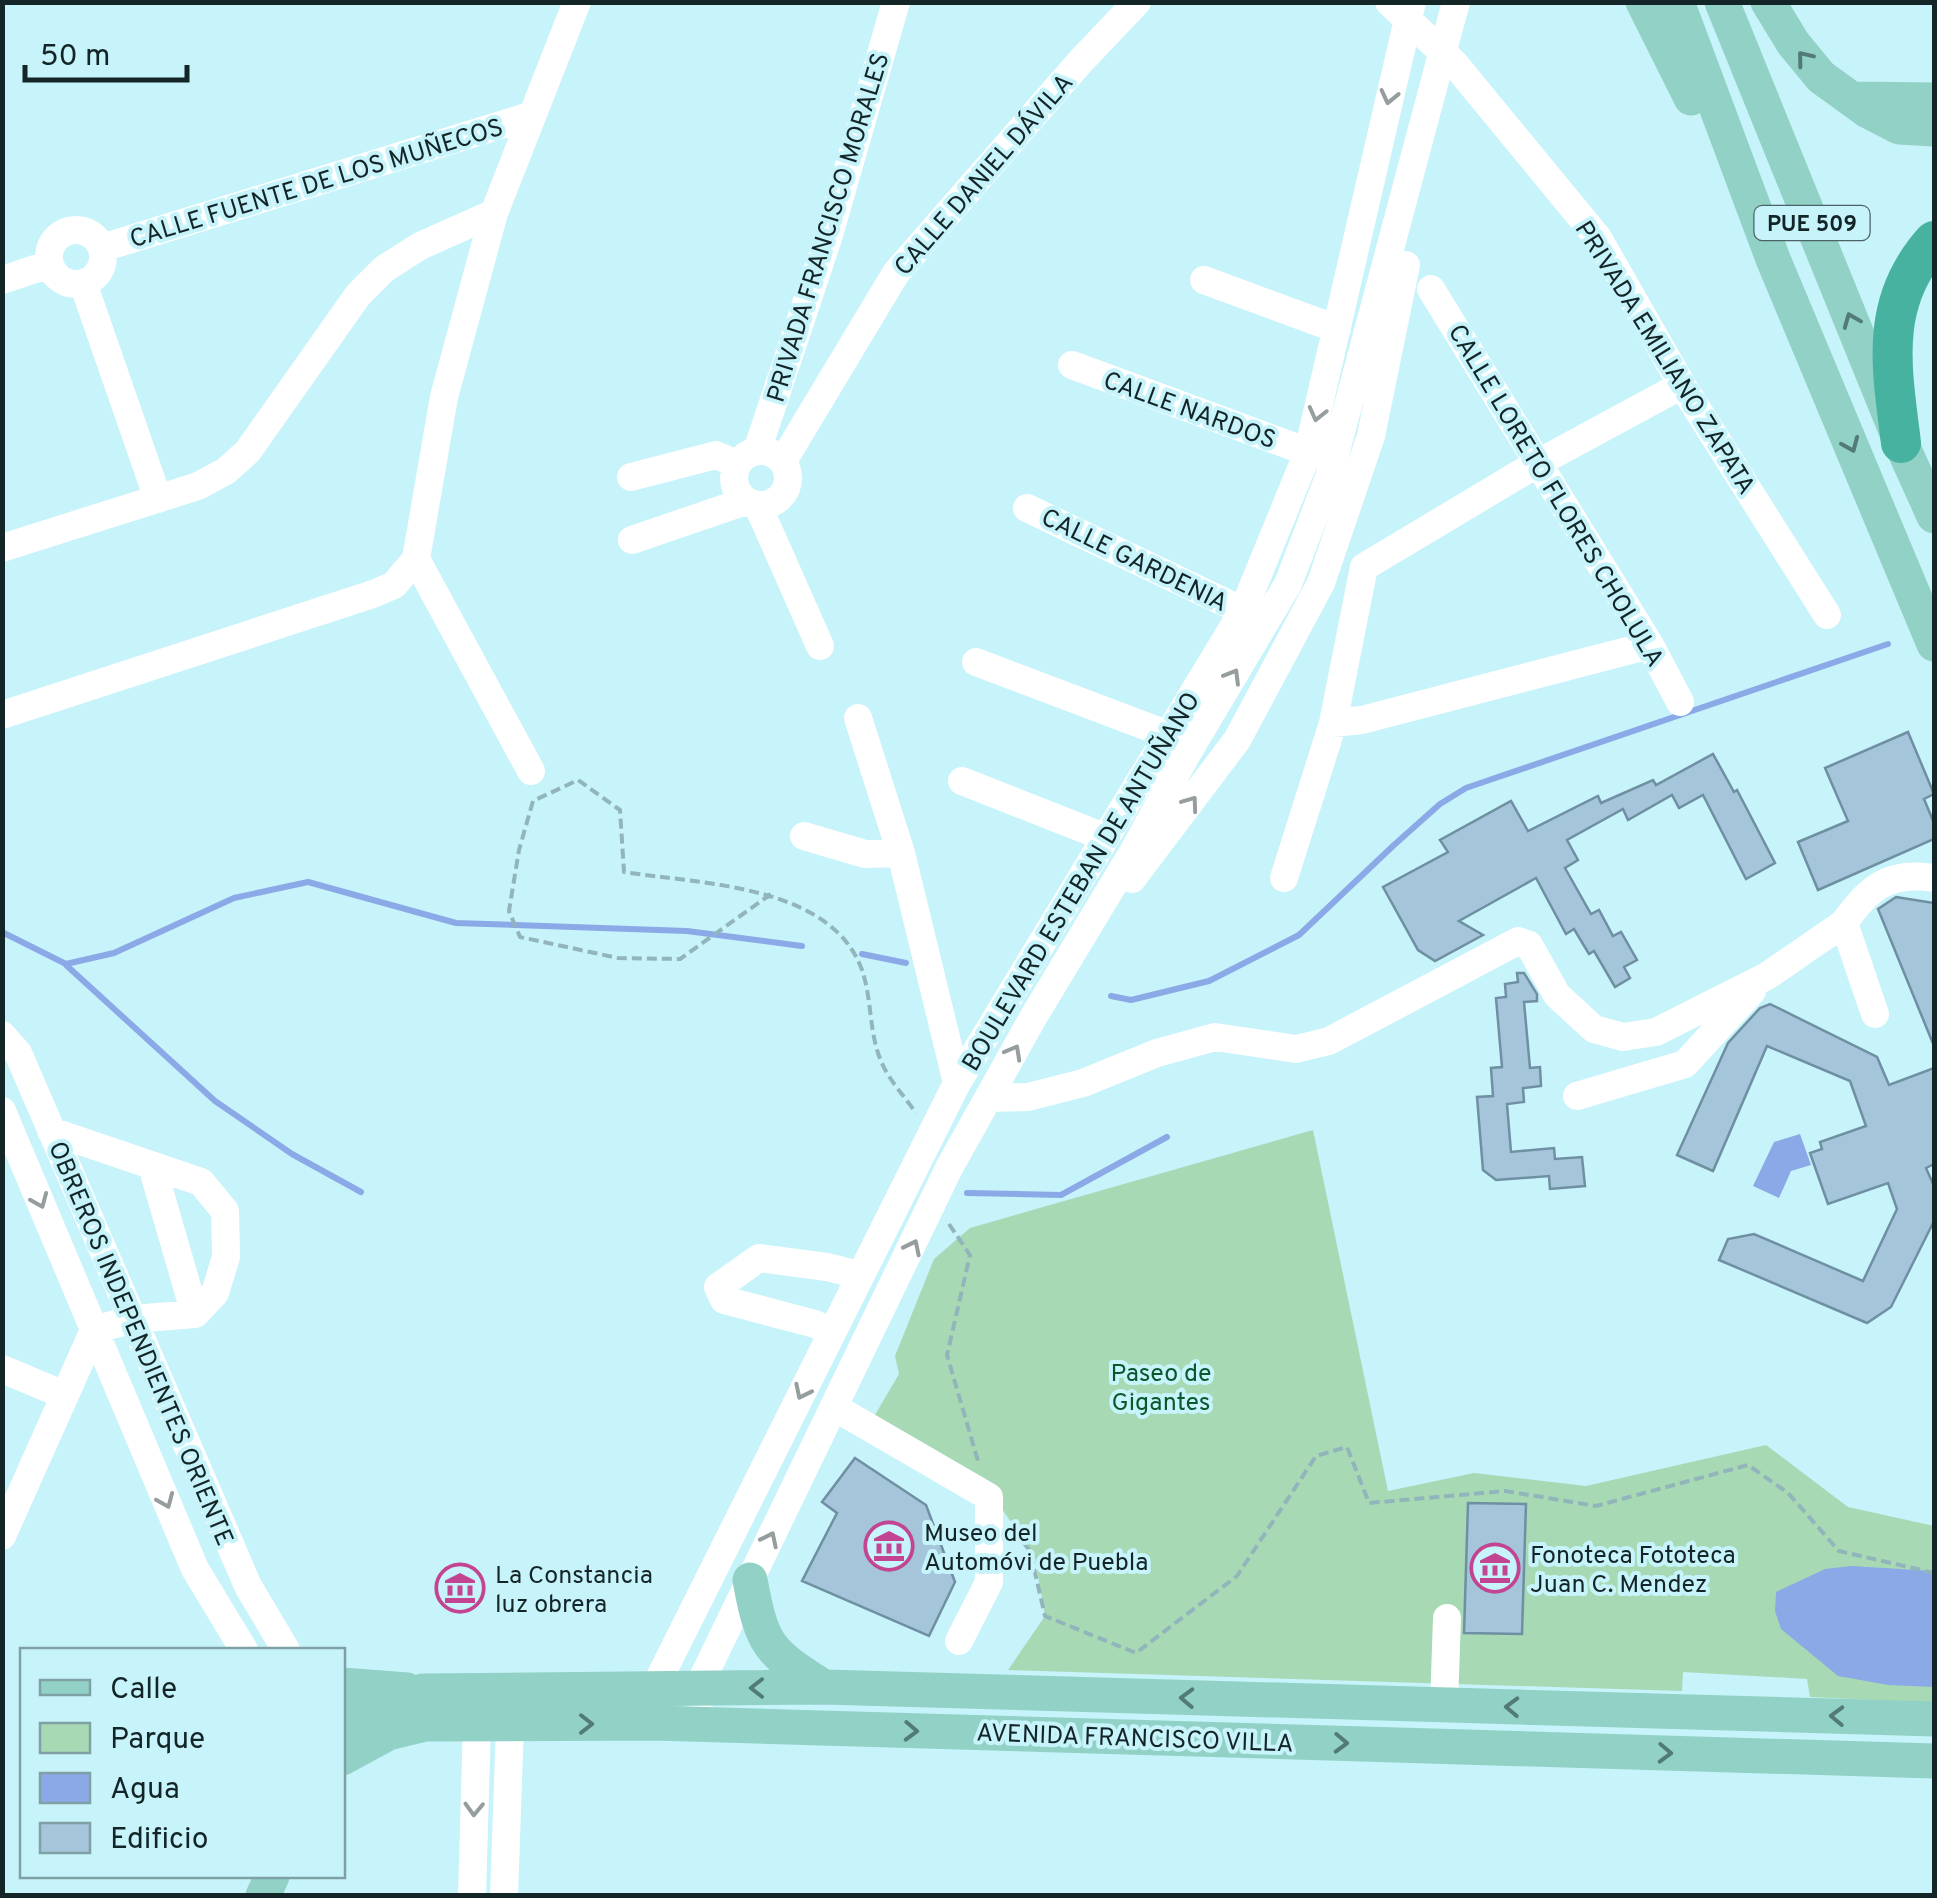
<svg xmlns="http://www.w3.org/2000/svg" width="1937" height="1898" font-family="Overpass,sans-serif">
<style>
.green{fill:#a8d9b5}
.water{fill:#8aa9e6}
.lines{fill:none;stroke-linecap:round;stroke-linejoin:round}
.stream{stroke:#8aa9e6;stroke-width:6}
.building{fill:#a4c5da;stroke:#6f8fa3;stroke-width:2.5}
.path{stroke:#91b5ba;stroke-width:4;stroke-dasharray:10 5;stroke-linecap:butt}
.minor{stroke:#fff;stroke-width:28}
.major{stroke:#91d1c6;stroke-width:35}
.highway{stroke:#47b2a0;stroke-width:40}
.oneway{stroke:#527b77}
.oneway2{stroke:#959d9e}
.labels{text-anchor:middle;stroke-width:8;stroke-linejoin:round;paint-order:stroke}
.shield{fill:#c7f3fa;stroke:#4a6367;stroke-width:2.5}
.shield-label{font-size:22px;font-weight:bold;fill:#142528}
.street-label{font-size:25px;fill:#142528;stroke:#c7f3fa}
.park-label{font-size:25px;fill:#0b582d;stroke:#c7f3fa}
.poi-label{font-size:25px;fill:#142528;stroke:#c7f3fa;text-anchor:start}
</style>
<rect width="100%" height="100%" fill="#c7f3fa"/>
<path class="green" d="M1313,1130L1388,1491L1474,1473L1586,1486L1766,1445L1848,1507L1934,1526V1703L1810,1697L1807,1679L1683,1672L1682,1691L1008,1670L1045,1616L1035,1558L998,1503L872,1420L899,1374L895,1356L934,1259L970,1228Z"/>
<path class="water" d="M1800,1134L1811,1165L1791,1171L1779,1198L1753,1186L1774,1142Z
M1851,1566L1934,1571V1687L1888,1685L1838,1676L1781,1629L1775,1611L1776,1592L1825,1569Z"/>
<g class="lines">
<path class="stream" d="M2,932L66,964L114,953L234,898L308,882L456,923L687,931L802,946
M862,954L906,963
M66,965L215,1101L292,1154L361,1192
M1111,996L1131,1000L1209,981L1299,935L1394,845L1440,804L1466,788L1888,644
M967,1193L1061,1195L1167,1137"/>
</g>
<path class="building" d="M1908,732L1934,794L1924,799L1934,823V839L1818,890L1798,842L1848,821L1825,768Z
M1713,754L1734,792L1737,790L1775,863L1746,879L1703,795L1679,808L1672,795L1628,820L1623,809L1567,840L1578,860L1565,868L1591,914L1599,910L1613,936L1621,932L1637,960L1624,967L1630,978L1615,987L1594,951L1589,954L1574,929L1566,934L1536,878L1459,921L1483,935L1435,961L1418,950L1383,887L1448,852L1440,840L1511,801L1528,831L1598,796L1601,803L1653,780L1656,785Z
M1896,897L1934,903V1046L1878,909Z
M1517,973H1524L1537,994V1001L1524,1002L1530,1068L1540,1067L1541,1086L1523,1088L1524,1102L1507,1104L1511,1152L1554,1148L1555,1159L1582,1157L1585,1186L1550,1189L1549,1176L1496,1180L1483,1170L1477,1097L1493,1096L1491,1068L1502,1067L1496,998L1506,997L1505,984L1518,982Z
M1770,1004L1877,1057L1889,1085L1934,1068V1164L1926,1168L1934,1186V1221L1891,1307L1867,1323L1719,1260L1728,1239L1754,1234L1863,1281L1897,1209L1888,1183L1828,1204L1810,1153L1822,1149L1820,1142L1866,1126L1850,1081L1767,1046L1713,1171L1677,1155L1728,1043L1760,1008Z
M855,1458L926,1505L955,1582L929,1636L802,1581L837,1513L822,1502Z
M1468,1503L1526,1504L1522,1634L1464,1633Z"/>
<g class="lines">
<path class="path" d="M771,894L680,959L618,958L520,937L509,911L519,850L533,801L578,780L620,810L624,872C700,884 831,884 862,970C872,999 869,1033 881,1061C888,1079 905,1097 916,1113
M949,1224L970,1255L947,1355L978,1461
M1014,1530L1030,1551L1045,1616L1136,1653L1237,1576L1316,1456L1347,1447L1369,1503L1505,1491L1596,1506L1748,1465L1788,1493L1839,1551L1934,1573"/>
<path class="minor" d="M1389,2L1454,63L1598,238L1682,385L1827,615
M49 257a27 27 0 1 1 54 0a27 27 0 1 1-54 0Z
M102,248L530,116
M2,280L50,264
M1204,280L1337,329
M83,283L158,499
M1431,289L1650,645L1680,702
M1072,365L1308,452
M734 478a27 27 0 1 1 54 0a27 27 0 1 1-54 0Z
M757,451L829,235L896,2
M783,461L896,273L1080,62L1137,2
M631,477L716,455L737,464
M758,506L820,646
M1027,508L1243,611
M632,540L746,501
M2,548L198,486L226,471L248,451L358,295L384,269L420,246L494,213
M1650,645L1362,720L1333,723L1364,567L1538,463L1682,385
M976,662L1169,735
M2,715L373,594L394,585L416,559
M858,718L901,853L957,1083
M531,771L416,559L444,397L494,213L577,2
M962,781L1104,837
M804,836L865,854L901,853
M1284,878L1333,723
M1132,879L1237,740L1321,583L1371,436L1406,265
M1875,1014L1844,923C1869,887 1889,871 1934,878
M2,1035L18,1053L248,1586L286,1650
M1577,1096L1685,1064L1752,991
M988,1098L1028,1097L1083,1083L1157,1053L1215,1037L1296,1049L1329,1041L1518,941L1529,945L1557,995L1594,1029L1623,1037L1656,1032L1767,976L1844,923
M2,1111L195,1569L244,1650
M152,1166L195,1314
M831,1332L815,1324L724,1300L718,1287L759,1258L827,1267L859,1275
M2,1369L64,1395
M834,1407L989,1497V1582L959,1641
M2,1536L94,1330L133,1319L195,1314L215,1293L226,1257L225,1211L201,1182L51,1131
M699,1703L698,1688L949,1168L1034,1016L1133,852L1188,752L1288,584L1329,477L1456,2
M654,1705V1689L957,1083L1243,611L1308,452L1412,2
M1444,1705L1447,1618
M472,1896L477,1723
M504,1896L510,1724"/>
<path class="major" d="M1643,2L1691,98
M1677,2L1773,259L1934,644
M1722,2L1901,443L1934,516
M1768,2L1793,43L1821,77L1868,111L1899,127L1934,129
M1855,99L1934,100
M750,1580C762,1645 768,1652 824,1687
M342,1685L407,1690
M342,1724L423,1691L824,1687L1934,1719
M342,1758L388,1733L425,1724L655,1723L1934,1761
M263,1896L272,1876"/>
<path class="highway" d="M1901,443C1892,368 1878,303 1934,241"/>
</g>
<defs><path id="oneway-chevron" d="M-2-3.5L2.5 0L-2 3.5" fill="none" stroke-width="1.6" stroke-linecap="round" stroke-linejoin="round" transform="scale(2.5)"/></defs>
<g class="oneway">
<use href="#oneway-chevron" transform="translate(1804 58) rotate(-129)"/>
<use href="#oneway-chevron" transform="translate(1851 320) rotate(-112)"/>
<use href="#oneway-chevron" transform="translate(1851 445) rotate(67)"/>
<use href="#oneway-chevron" transform="translate(757 1688) rotate(180)"/>
<use href="#oneway-chevron" transform="translate(1187 1698) rotate(-178)"/>
<use href="#oneway-chevron" transform="translate(1512 1707) rotate(-178)"/>
<use href="#oneway-chevron" transform="translate(1837 1716) rotate(-178)"/>
<use href="#oneway-chevron" transform="translate(586 1724)"/>
<use href="#oneway-chevron" transform="translate(911 1731) rotate(2)"/>
<use href="#oneway-chevron" transform="translate(1341 1743) rotate(2)"/>
<use href="#oneway-chevron" transform="translate(1665 1753) rotate(2)"/>
</g>
<g class="oneway2">
<use href="#oneway-chevron" transform="translate(1389 97) rotate(103)"/>
<use href="#oneway-chevron" transform="translate(1317 414) rotate(104)"/>
<use href="#oneway-chevron" transform="translate(1233 676) rotate(-59)"/>
<use href="#oneway-chevron" transform="translate(1191 803) rotate(-54)"/>
<use href="#oneway-chevron" transform="translate(1014 1052) rotate(-61)"/>
<use href="#oneway-chevron" transform="translate(40 1201) rotate(67)"/>
<use href="#oneway-chevron" transform="translate(913 1247) rotate(-64)"/>
<use href="#oneway-chevron" transform="translate(802 1392) rotate(116)"/>
<use href="#oneway-chevron" transform="translate(166 1501) rotate(67)"/>
<use href="#oneway-chevron" transform="translate(770 1539) rotate(-64)"/>
<use href="#oneway-chevron" transform="translate(474 1809) rotate(92)"/>
</g>
<defs>
<g id="museum-ring" transform="scale(2.5)"><circle r="9.5" fill="#c7f3fa" stroke="#c34490" stroke-width="1.5"/><path d="M0-6L6-3V-2H-6V-3ZM-5-1h2V3h-2ZM-1-1h2V3h-2ZM3-1h2V3H3ZM-6 4H6V6H-6Z" fill="#c34490"/></g>
</defs>
<g fill-rule="evenodd">
<use href="#museum-ring" x="889" y="1546"/>
<use href="#museum-ring" x="1495" y="1568"/>
<use href="#museum-ring" x="460" y="1588"/>
</g>
<g class="labels">
<rect class="shield" x="1754.5" y="206" width="115" height="34" rx="8"/>
<g class="shield-label">
<text x="1812" y="231">PUE 509</text>
</g>
<g class="street-label">
<text transform="translate(983 174) rotate(-49)" y="9">CALLE DANIEL DÁVILA</text>
<text transform="translate(316 182) rotate(-17)" y="9">CALLE FUENTE DE LOS MUÑECOS</text>
<text transform="translate(827 227) rotate(-73)" y="9">PRIVADA FRANCISCO MORALES</text>
<text transform="translate(1666 357) rotate(58)" y="9">PRIVADA EMILIANO ZAPATA</text>
<text transform="translate(1190 409) rotate(20)" y="9">CALLE NARDOS</text>
<text transform="translate(1557 495) rotate(59)" y="9">CALLE LORETO FLORES CHOLULA</text>
<text transform="translate(1135 559) rotate(26)" y="9">CALLE GARDENIA</text>
<text transform="translate(1080 881) rotate(-59)" y="9">BOULEVARD ESTEBAN DE ANTUÑANO</text>
<text transform="translate(142 1343) rotate(67)" y="9">OBREROS INDEPENDIENTES ORIENTE</text>
<text transform="translate(1135 1737) rotate(2)" y="9">AVENIDA FRANCISCO VILLA</text>
</g>
<g class="park-label">
<text x="1161" y="1381">Paseo de<tspan x="1161" dy="29">Gigantes</tspan></text>
</g>
<g class="poi-label">
<text x="924" y="1541">Museo del<tspan x="924" dy="29">Automóvi de Puebla</tspan></text>
<text x="1530" y="1563">Fonoteca Fototeca<tspan x="1530" dy="29">Juan C. Mendez</tspan></text>
<text x="495" y="1583">La Constancia<tspan x="495" dy="29">luz obrera</tspan></text>
</g>
</g>
<rect width="1937" height="1898" fill="none" stroke="#142528" stroke-width="10"/>
<rect x="20" y="1648" width="325" height="230" fill="#c7f3fa" stroke="#7fa1a6" stroke-width="2.5"/>
<rect x="40" y="1680" width="50" height="15" fill="#91d1c6" stroke="#7fa1a6" stroke-width="2.5"/>
<text x="110" y="1698" font-size="30" fill="#142528">Calle</text>
<rect x="40" y="1723" width="50" height="30" fill="#a8d9b5" stroke="#7fa1a6" stroke-width="2.5"/>
<text x="110" y="1748" font-size="30" fill="#142528">Parque</text>
<rect x="40" y="1773" width="50" height="30" fill="#8aa9e6" stroke="#7fa1a6" stroke-width="2.5"/>
<text x="110" y="1798" font-size="30" fill="#142528">Agua</text>
<rect x="40" y="1823" width="50" height="30" fill="#a4c5da" stroke="#7fa1a6" stroke-width="2.5"/>
<text x="110" y="1848" font-size="30" fill="#142528">Edificio</text>
<path d="M25 65v15h162v-15" fill="none" stroke="#142528" stroke-width="5"/>
<text x="40" y="65" font-size="30" fill="#142528" stroke="#c7f3fa" stroke-width="8" paint-order="stroke">50 m</text>
</svg>
